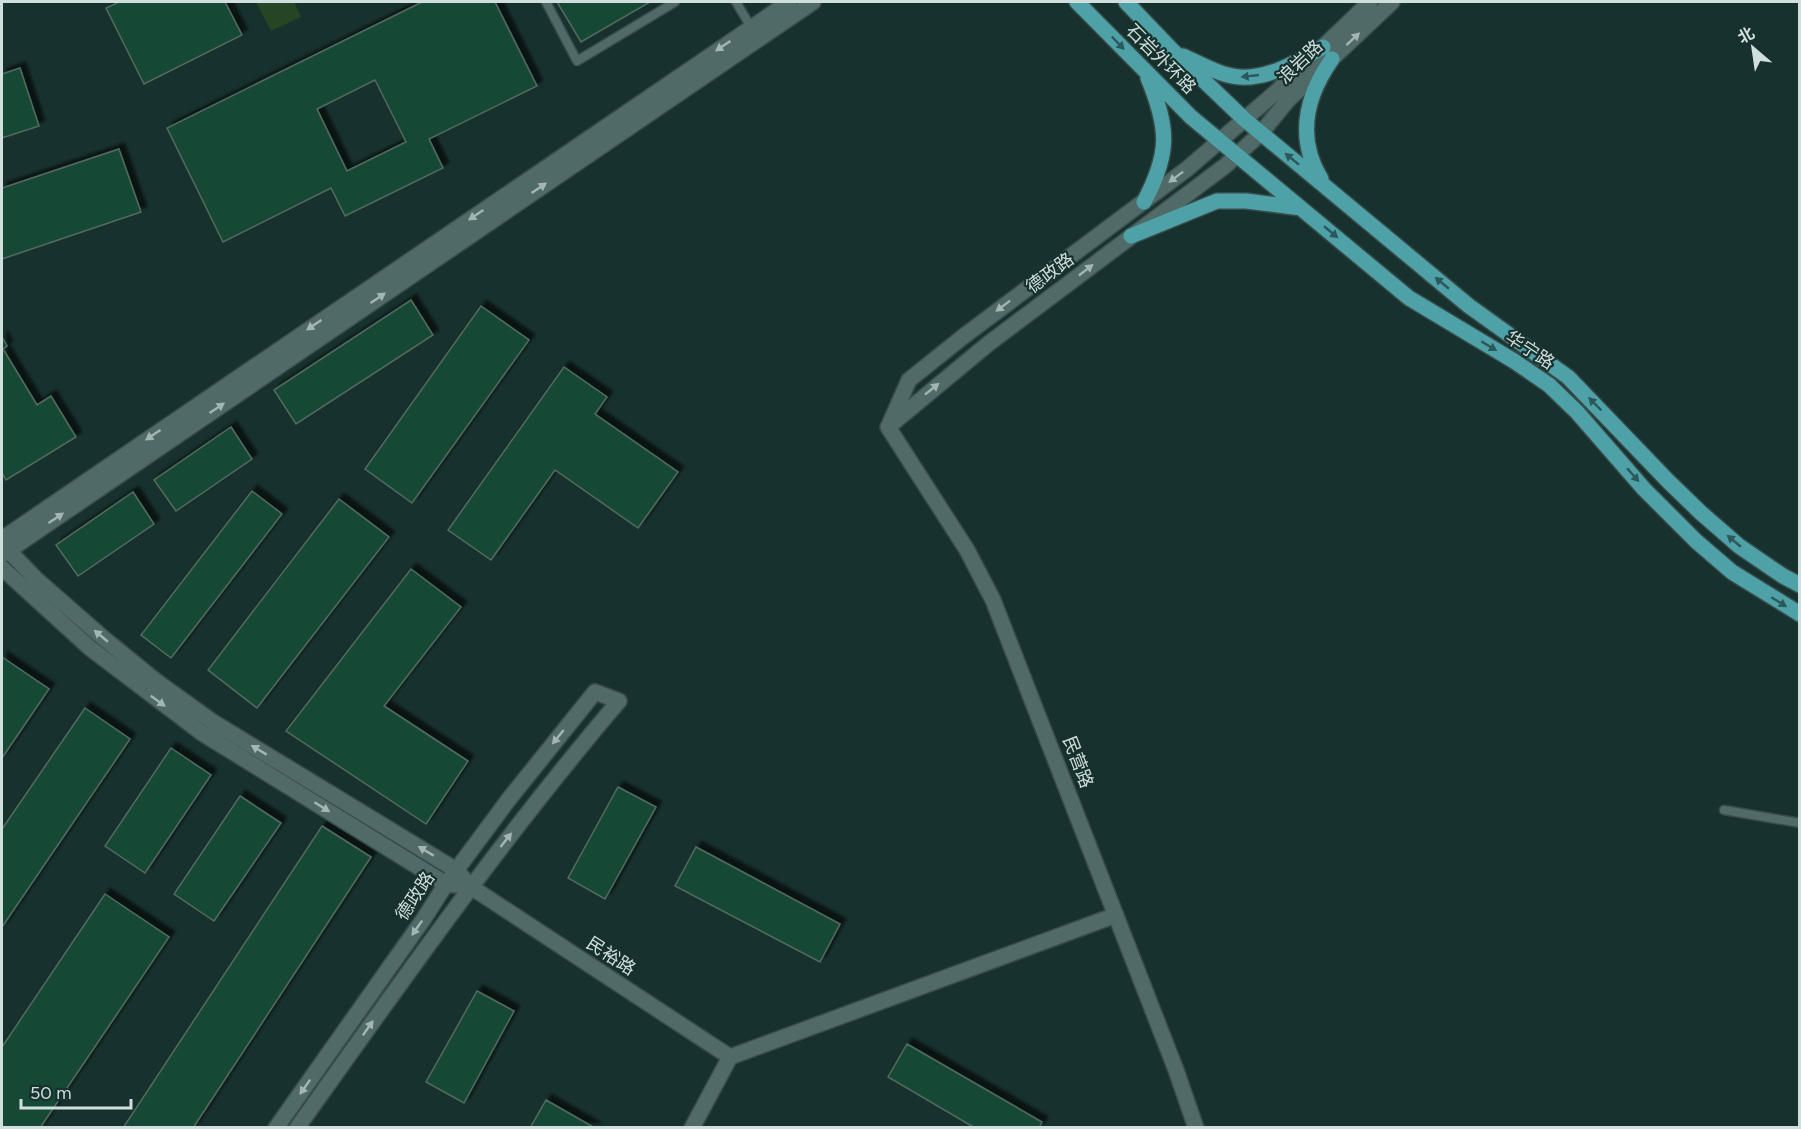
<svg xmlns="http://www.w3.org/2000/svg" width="1801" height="1129" font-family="Figtree,'Noto Sans SC',sans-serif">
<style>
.green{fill:#264524}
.building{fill:#194936;stroke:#536a5f;stroke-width:1.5;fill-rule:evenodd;filter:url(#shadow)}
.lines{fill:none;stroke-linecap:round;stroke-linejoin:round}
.lane-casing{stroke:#374c4a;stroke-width:11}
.street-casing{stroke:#374c4a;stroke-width:18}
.secondary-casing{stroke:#374c4a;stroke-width:18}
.primary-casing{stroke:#374c4a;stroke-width:18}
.lane{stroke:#506b67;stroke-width:8}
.street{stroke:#506b67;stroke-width:15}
.secondary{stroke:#506b67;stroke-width:15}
.primary{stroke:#4fa1a8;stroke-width:15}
.oneway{fill:#a3b6b4}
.oneway2{fill:#2b5859}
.labels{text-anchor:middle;stroke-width:4.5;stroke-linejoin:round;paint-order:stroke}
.street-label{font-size:18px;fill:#d0dfdd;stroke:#17312e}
</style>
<defs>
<filter id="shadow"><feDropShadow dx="5.5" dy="-5.5" stdDeviation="1.5" flood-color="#0009"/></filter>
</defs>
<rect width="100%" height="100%" fill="#17312e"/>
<path class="green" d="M256,2H294L301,17L271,31Z"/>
<path class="building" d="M119,2H225L242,35L144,84L106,8Z
M422,2H495L537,86L429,139L443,168L345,216L331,188L223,242L167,128ZM375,80L406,142L347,171L317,109Z
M557,2H650L581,42Z
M20,68L39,126L2,138V74Z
M119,149L141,212L2,259V188Z
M411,300L433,335L296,424L274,390Z
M481,306L529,340L412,503L365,469Z
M2,337L7,346L3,349L37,405L51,396L76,437L6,480L2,473Z
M564,367L607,397L595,414L678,472L638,528L555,470L491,560L448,530Z
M231,427L252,459L176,511L154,480Z
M252,491L282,514L171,658L141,635Z
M133,492L154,524L78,576L56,545Z
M339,499L389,537L257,708L208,670Z
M411,569L461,607L384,706L468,761L426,824L286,731Z
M2,657L49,689L2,758Z
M85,708L130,739L2,927V829Z
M171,748L211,775L145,873L105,846Z
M618,787L656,807L605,899L568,878Z
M240,796L281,823L214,921L174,894Z
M322,826L371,857L193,1128H123Z
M696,847L840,924L820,962L675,886Z
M105,894L169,937L40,1128H2V1047Z
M477,991L514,1011L464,1103L426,1082Z
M907,1044L1042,1122L1039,1128H975L888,1077Z
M546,1100L595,1128H530Z"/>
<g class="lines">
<g class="lane-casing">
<path id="lane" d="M546,2L577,61L675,2
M736,2L751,27
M1724,810L1800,823"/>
</g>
<g class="street-casing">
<path id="street" d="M2,539L789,2
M2,555L813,2"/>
</g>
<g class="secondary-casing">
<path id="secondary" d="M890,423L909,380L964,336L1187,169L1275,93L1370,2
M888,427L967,550L993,600L1176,1070L1196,1128
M888,427L988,344L1225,166L1261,133L1288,100L1392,2
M2,544L37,580L102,637L156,681L213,722L456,870L471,887L730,1057
M2,568L90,648L202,733L446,884L456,885
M276,1128L423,920L446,884L509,799L595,692L619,701C503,837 401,982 297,1128
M692,1128L730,1057L1116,915"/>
</g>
<g class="primary-casing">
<path id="primary" d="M1077,2L1191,117L1409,298L1514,361L1549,385L1577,412L1644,489L1696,541L1732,572L1800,614
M1126,2L1172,50L1244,119L1469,306L1568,377L1668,481L1700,512L1739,546L1783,576L1800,585
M1183,56C1201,64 1221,76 1240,77C1269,79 1299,61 1323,47
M1321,179C1296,138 1306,96 1332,59
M1144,202C1170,153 1169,129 1148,78
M1131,236L1217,201H1246L1301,208"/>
</g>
<use href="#lane" class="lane"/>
<use href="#street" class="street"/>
<use href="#secondary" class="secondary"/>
<use href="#primary" class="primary"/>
</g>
<defs><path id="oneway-solid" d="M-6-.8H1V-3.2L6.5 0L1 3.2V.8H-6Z" transform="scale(1.5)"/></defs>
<g class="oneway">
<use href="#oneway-solid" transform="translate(1353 39) rotate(-43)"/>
<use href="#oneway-solid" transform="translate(723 46) rotate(146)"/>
<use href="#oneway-solid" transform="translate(1176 177) rotate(143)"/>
<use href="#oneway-solid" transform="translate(539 188) rotate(-34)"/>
<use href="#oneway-solid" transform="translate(476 215) rotate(146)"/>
<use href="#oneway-solid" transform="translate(1086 270) rotate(-38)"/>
<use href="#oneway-solid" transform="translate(378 298) rotate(-34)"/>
<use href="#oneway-solid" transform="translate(1003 306) rotate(143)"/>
<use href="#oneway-solid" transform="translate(314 325) rotate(146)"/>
<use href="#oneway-solid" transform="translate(932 389) rotate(-39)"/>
<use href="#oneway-solid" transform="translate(217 408) rotate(-34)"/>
<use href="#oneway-solid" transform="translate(153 435) rotate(146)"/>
<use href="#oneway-solid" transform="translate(56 518) rotate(-34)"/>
<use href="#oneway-solid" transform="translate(101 636) rotate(-140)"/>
<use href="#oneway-solid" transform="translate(158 701) rotate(36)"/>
<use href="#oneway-solid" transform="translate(558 737) rotate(129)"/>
<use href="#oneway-solid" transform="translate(259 750) rotate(-149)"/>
<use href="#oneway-solid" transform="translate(322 807) rotate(32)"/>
<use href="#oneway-solid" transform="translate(506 840) rotate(-52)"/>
<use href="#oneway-solid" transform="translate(426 851) rotate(-149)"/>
<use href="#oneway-solid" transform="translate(417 928) rotate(125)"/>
<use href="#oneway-solid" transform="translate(368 1028) rotate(-55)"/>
<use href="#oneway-solid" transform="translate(305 1087) rotate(125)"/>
</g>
<g class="oneway2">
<use href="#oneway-solid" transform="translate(1118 43) rotate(46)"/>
<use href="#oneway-solid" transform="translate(1250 76) rotate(174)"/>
<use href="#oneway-solid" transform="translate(1292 159) rotate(-141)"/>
<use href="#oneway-solid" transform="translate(1331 232) rotate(40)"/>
<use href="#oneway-solid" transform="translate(1442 283) rotate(-140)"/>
<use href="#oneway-solid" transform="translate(1489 346) rotate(31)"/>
<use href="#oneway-solid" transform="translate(1595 404) rotate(-135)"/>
<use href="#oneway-solid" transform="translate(1633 475) rotate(49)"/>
<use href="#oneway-solid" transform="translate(1734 541) rotate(-140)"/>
<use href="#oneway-solid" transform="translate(1779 602) rotate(32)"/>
</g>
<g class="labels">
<g class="street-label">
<text transform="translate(1161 59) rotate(45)" y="6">石岩外环路</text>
<text transform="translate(1300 62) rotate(-44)" y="6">浪岩路</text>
<text transform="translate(1050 273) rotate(-37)" y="6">德政路</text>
<text transform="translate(1530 350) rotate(33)" y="6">华宁路</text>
<text transform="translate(1078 762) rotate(69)" y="6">民营路</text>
<text transform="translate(415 896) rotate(-56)" y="6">德政路</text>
<text transform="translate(611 956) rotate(33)" y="6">民裕路</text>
</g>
</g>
<rect width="1801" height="1129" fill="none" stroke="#d0dfdd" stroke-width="6"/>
<g transform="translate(1753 48) rotate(331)" stroke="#17312e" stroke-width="4.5" paint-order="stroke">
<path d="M0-4.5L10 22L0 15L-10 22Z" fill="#d0dfdd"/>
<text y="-9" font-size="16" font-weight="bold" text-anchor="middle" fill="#d0dfdd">北</text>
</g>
<path d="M21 1099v9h110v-9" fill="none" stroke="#d0dfdd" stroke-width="3"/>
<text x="30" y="1099" font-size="18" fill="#d0dfdd" stroke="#17312e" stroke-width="4.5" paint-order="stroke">50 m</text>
</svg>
